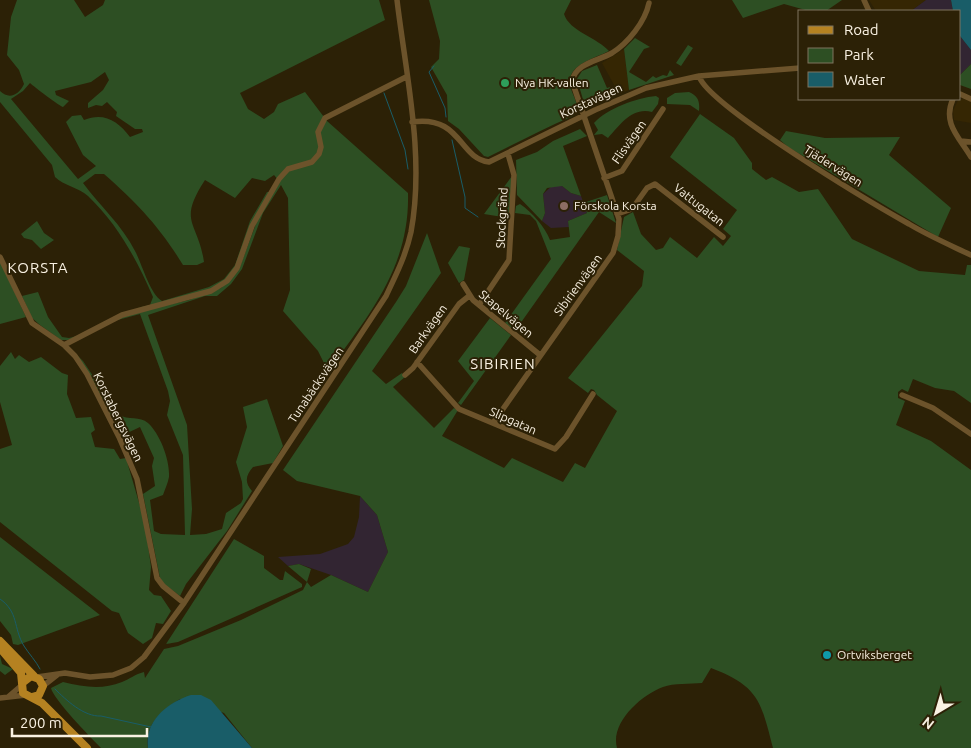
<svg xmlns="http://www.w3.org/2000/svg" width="971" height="748" font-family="Ubuntu,sans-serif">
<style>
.built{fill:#352603}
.industrial{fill:#322532}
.education{fill:#332431}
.green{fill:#2d4f23;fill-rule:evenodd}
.water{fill:#195d68}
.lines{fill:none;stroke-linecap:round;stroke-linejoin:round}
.stream{stroke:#195d68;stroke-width:1}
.minor{stroke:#6c532b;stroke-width:5.5}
.major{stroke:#b58221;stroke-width:8}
.leisure-dot{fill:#2e9e5b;stroke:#2c2106;stroke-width:2}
.education-dot{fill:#8d6e63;stroke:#2c2106;stroke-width:2}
.culture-dot{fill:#0f9aa8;stroke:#2c2106;stroke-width:2}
.labels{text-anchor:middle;stroke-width:4;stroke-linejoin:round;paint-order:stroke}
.poi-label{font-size:12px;fill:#f9f1e2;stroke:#2c2106;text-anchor:start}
.street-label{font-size:12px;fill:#f9f1e2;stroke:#2c2106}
.quarter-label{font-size:15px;letter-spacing:1px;fill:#f9f1e2;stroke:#2c2106}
</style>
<rect width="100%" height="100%" fill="#2c2106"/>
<path class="built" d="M869,0H926L911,11H876Z
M624,49L629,90L619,94L602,63Z
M964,98L971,101V123L954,120L953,111L958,100Z"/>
<path class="industrial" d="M926,0H951L953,11H911Z
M960,36L971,50V64L960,75Z
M360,496L377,515L388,552L368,592L331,575L299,564L288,566L278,557L320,554L348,544L354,537L359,517Z"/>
<path class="education" d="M552,186H562L571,193L581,196L587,213L568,221L569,227L551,228L542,221L545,213L543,194Z"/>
<path class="green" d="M17,0H74L85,17L103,5L105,0H379L385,20L240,93L248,109L264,119L274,112L278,104L305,92L327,121L408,193C410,265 371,313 331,367L324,363L318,351L283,311L290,290L288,198L281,185L263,213L242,269L231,284L217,296H205L148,315L187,425L192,509L190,535L206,534L222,529L226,513L241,503L243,499L242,482L236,462L247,427L243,407L267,399L283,446L273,463L253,467C246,475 244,482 252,491L227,531L186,584L180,596L164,584L160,578L143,494L155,486L152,466L154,458L140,427L121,436L88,374L71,349L83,361L119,415C128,420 140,416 148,423C160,434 170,460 169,477C168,483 165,489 163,495L150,500L154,531L161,534L185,535L183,455L167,415L170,401L168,391L140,314L114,321L74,342L128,314L189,300L221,288L239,269L257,221L280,182L274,175L265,181L252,178L235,198L205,180C177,223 198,221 204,262L197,265H183C159,226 138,204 104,174H95L83,183C100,206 122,225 135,251C142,264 150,294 162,301L209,287L224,279L235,265L250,221L267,192H270C263,204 254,216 249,229C244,243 241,260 233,272C216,295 164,304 137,308L150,305L153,297C136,258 118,225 88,196C78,187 64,186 55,177L52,165L0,102V91C9,100 19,95 24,84L19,70L7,55L11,17ZM105,72L109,80L103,90L88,103V108L96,105L102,106L107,102L117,112L116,116L135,129H142L143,132L130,137C118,121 104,112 84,120L81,115L72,116L66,122L83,155L96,166L78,179L11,99L23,91L30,83C33,86 61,107 63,107L69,101L56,95L55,91L91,82Z
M429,0H571L564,14C569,31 598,38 609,51C593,59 563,66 571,89C574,97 578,104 577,112L573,116C544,128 517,143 488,157L484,156L459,129L448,121L447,95L431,67L439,59L440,41Z
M732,0H842L826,11H809L784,4L743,18Z
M635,38L650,47L644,49L629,72L646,82L653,76L656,78L663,75L667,76L670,70L674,75L629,90L624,49Z
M688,45L693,48L681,66L676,63Z
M971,64V89L960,85V75Z
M597,65L607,88L610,87L613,95L588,106L584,103L577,79L582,71Z
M689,92C698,96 700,101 699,111L690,105L667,104V98L675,93Z
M656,96L659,98L658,104L652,112C632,107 621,124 608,138L602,134L594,135L598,130L594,123C608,108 636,98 656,96Z
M700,114L734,138L752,163V169L766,180L772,177L799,192L818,189L852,239L919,271L965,275L967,265H971V403L954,391L935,388L913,379L908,392L902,389L898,392V398L905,401L896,425L931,441L971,470V748H773C761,702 759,686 711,668L702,683C690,684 674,683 663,687C641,695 610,723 617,748H252L224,713L180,699C162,710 144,725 148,748H101C91,738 53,699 51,688L63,682C84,687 102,690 122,682C130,679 135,674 144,672L145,678L164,649L178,646L241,620L303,590L307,582L288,566L299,564L311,569L307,582L311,587L331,575L368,592L388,552L377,515L360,496L297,481L283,470L396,302L406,286L427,233L441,273L372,371L386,384L402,373L405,377L393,387L434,428L454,408L458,410L442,436L504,468L512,458L563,482L575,463L585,468L617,411L597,395L594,390L591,389L588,393L568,378L642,286L644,271L617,250L624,217L633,212L641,234L656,250L663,248L670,237L697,258L714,237L723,246L731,236L723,229L737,210L670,157Z
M580,129L587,136L563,146L581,196L571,193L562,186L547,188L543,194L545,213L542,221L517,195L516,160L537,152L553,141Z
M786,131L825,138L900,137L889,155L951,208L938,237L788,147L780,140Z
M512,176L509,218L484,214Z
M607,195L616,223L599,212L515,331L505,323L551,259L536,221L530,215L515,213L516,206L520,204C532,212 545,227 550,240L570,237L568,221L587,213L583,203Z
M37,221L44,233L54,240L41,249L32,240L24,238L21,234Z
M459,246L470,248L464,280L459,283L448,263Z
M0,261L26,317L0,324Z
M38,292L48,317L62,337L69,338L77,336L68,340H61L40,325L32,318L22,296Z
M490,318L511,335L461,405L458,403L474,381L458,361Z
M11,352L15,359L19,355L29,362L41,357L62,373L68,375L67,394L76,418L91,417L95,430L91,433L95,447L114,449L120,459L126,458L145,523L151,567L149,590L154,595L161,596L171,611L163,624L156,623L152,638L143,644L128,633L119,613L112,611L0,522V449L12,445L0,402V366Z
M0,537L100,615L18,645L13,644L11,635L0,621Z
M234,539L264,556V568L280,580H283L285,571L302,584V587L178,642L166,644Z
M0,656L2,664L13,669L5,675L0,671Z"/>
<path class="water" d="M951,0H971V50L960,36V11H953Z
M191,695H201L211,700L252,748H148C144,721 168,702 191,695Z"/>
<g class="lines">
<path class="stream" d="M434,66L429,72L445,108L446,117
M384,93L405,150L408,169
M452,140L465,197V208L478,217
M0,599C19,612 13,628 24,646C29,654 36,661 40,669
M55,689C66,700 84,717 101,716L151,727"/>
<path class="minor" d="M864,0L869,11
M699,76C707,105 875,205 909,224C929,236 950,245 971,255
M960,94L971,99
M953,99C942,123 959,137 971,157
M412,122C462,115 458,158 489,162L595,110L646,88L699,76L800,68
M961,141L971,142
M604,178L622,171L663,109
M617,214L632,209L647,188L655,184L723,237
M0,257L32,323L64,345L75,356L87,374L119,437L137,479L157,578L163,586L184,603
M463,284L473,300L540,355
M479,305L509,260L514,175L508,154
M64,345L122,315L211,291L227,281L237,268L252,226L279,179L288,169L312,162L319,154L321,147L318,132L325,118L406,77
M417,362L459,409L555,449L566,437L593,394
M405,375L413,368L459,304L469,296
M902,395L933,408L971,434
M493,423L613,253L618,236L619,219L572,81C576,63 598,61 612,53C628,43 645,22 649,3
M37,677L65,673L90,677L113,675L131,668L144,657L184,603L386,296C396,275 406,255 411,232C425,156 406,76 397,0
M43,686L57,675
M8,697L22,685
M0,698L26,695"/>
<path class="major" d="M0,641L34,676
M0,648L21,673L22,683
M32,697L39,695L43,686L39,679L31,676L22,683L23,693L42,703L87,748"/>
</g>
<circle class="leisure-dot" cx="505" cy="83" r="5"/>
<circle class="education-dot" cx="564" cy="206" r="5"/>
<circle class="culture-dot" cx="827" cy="655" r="5"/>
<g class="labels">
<g class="poi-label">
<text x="515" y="87">Nya HK-vallen</text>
<text x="574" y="210">Förskola Korsta</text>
<text x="837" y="659">Ortviksberget</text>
</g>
<g class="street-label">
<text transform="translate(591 101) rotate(-25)" y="4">Korstavägen</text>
<text transform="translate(629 142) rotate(-55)" y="4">Flisvägen</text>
<text transform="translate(833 166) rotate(32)" y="4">Tjädervägen</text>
<text transform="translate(699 205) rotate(38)" y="4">Vattugatan</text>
<text transform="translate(502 218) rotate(-87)" y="4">Stockgränd</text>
<text transform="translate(578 285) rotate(-54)" y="4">Sibirienvägen</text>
<text transform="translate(506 314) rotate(40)" y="4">Stapelvägen</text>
<text transform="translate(428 329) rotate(-55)" y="4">Barkvägen</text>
<text transform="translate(316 385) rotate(-56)" y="4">Tunabäcksvägen</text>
<text transform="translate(118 417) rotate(64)" y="4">Korstabergsvägen</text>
<text transform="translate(513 421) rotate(24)" y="4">Slipgatan</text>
</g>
<g class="quarter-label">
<text x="38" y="273">KORSTA</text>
<text x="503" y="369">SIBIRIEN</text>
</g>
</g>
<rect x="798" y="10" width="162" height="90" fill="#2c2106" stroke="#7e745e"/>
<rect x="808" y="26" width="25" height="8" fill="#b58221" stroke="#7e745e"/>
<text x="844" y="35" font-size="15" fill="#f9f1e2">Road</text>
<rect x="808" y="48" width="25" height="15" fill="#2d4f23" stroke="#7e745e"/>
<text x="844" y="60" font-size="15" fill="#f9f1e2">Park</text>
<rect x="808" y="72" width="25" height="15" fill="#195d68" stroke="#7e745e"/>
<text x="844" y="85" font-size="15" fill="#f9f1e2">Water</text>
<g transform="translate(936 713) rotate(218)" stroke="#2c2106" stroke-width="4" paint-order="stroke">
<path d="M0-4L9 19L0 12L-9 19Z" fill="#f9f1e2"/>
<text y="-8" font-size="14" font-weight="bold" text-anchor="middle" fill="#f9f1e2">N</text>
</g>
<path d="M12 728v8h135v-8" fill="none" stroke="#f9f1e2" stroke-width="2.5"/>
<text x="20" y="728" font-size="15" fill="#f9f1e2" stroke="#2c2106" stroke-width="4" paint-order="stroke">200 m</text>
</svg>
